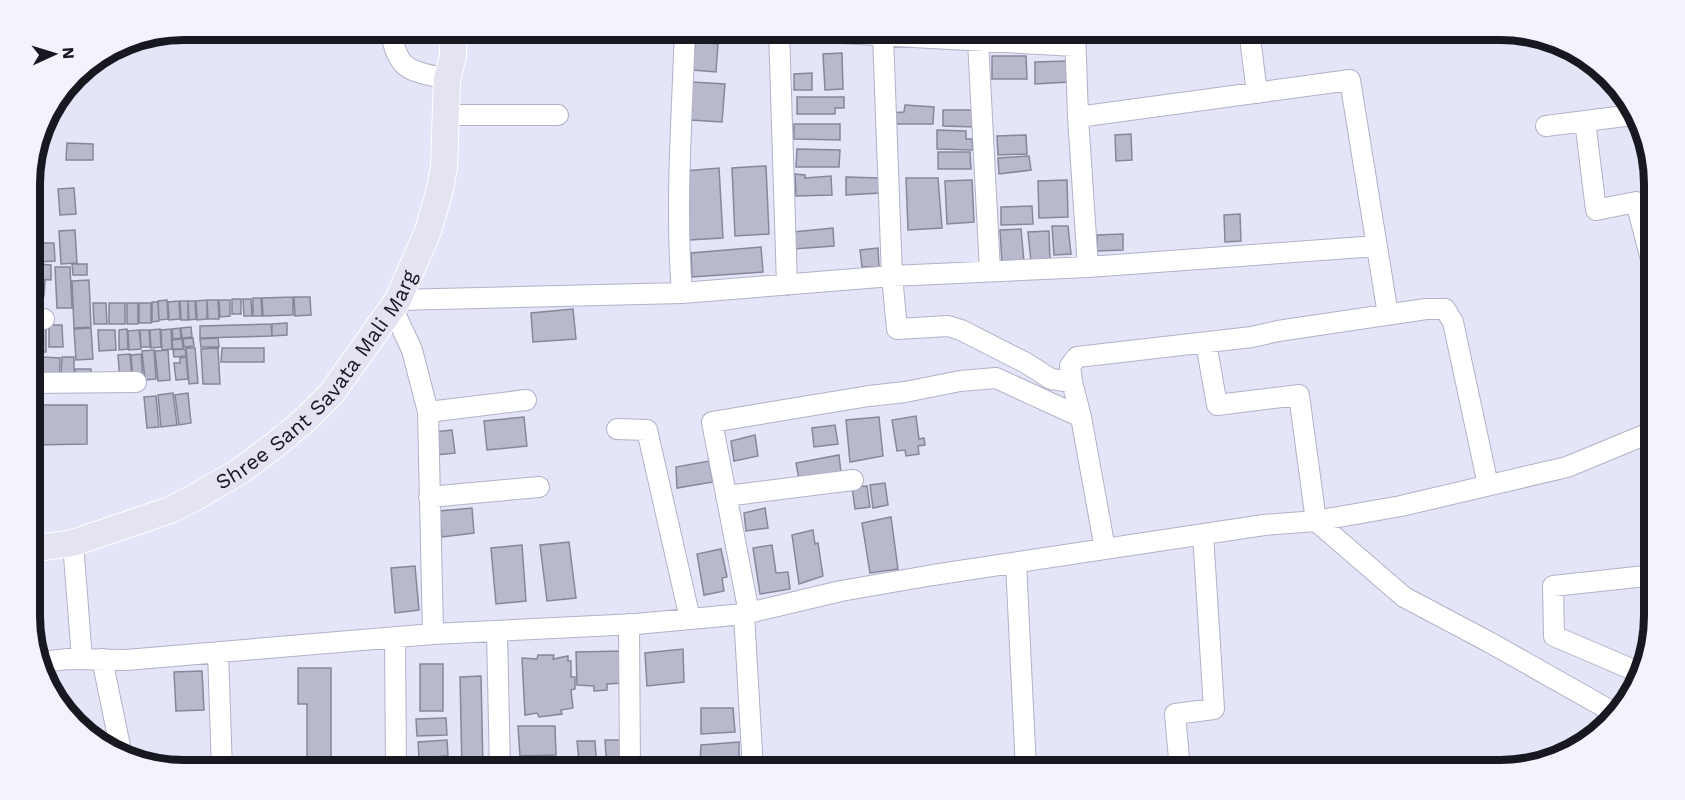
<svg xmlns="http://www.w3.org/2000/svg" width="1685" height="800" font-family="'Work Sans',sans-serif">
<style>
.building{fill:#b8b9cd;stroke:#86879a;stroke-width:1.5}
.lines{fill:none;stroke-linecap:round;stroke-linejoin:round}
.minor-casing{stroke:#b1b2c6;stroke-width:22}
.major-casing{stroke:#fff;stroke-width:28}
.minor{stroke:#fff;stroke-width:20}
.major{stroke:#e3e3f2;stroke-width:26}
.labels{text-anchor:middle;stroke-width:4.5;stroke-linejoin:round;paint-order:stroke}
.street-label{font-size:21px;fill:#181920;stroke:#f3f3fb}
.rim{fill:none;stroke:#181920;stroke-width:8}
</style>
<rect width="100%" height="100%" fill="#e4e5f9"/>
<path class="building" d="M695,42L718,44L716,72L693,70Z
M842,53L843,89L825,90L823,54Z
M992,56H1026L1027,79H992Z
M1068,61L1069,82L1035,84V62Z
M812,73V90H794V74Z
M692,82L725,84L722,122L690,120Z
M797,97H844V108H835V114H797Z
M905,105L934,107L933,124H892L891,113L904,112Z
M943,110H975L976,127L943,126Z
M794,124H840V140L794,139Z
M937,130L966,131V139H972L973,150L937,149Z
M1131,134L1132,160L1116,161L1115,135Z
M1026,135L1027,154L998,155L997,136Z
M67,143L93,144V160H66Z
M797,149L840,150L839,167H796Z
M938,152H970L971,169H938Z
M1029,156L1031,170L999,174L998,158Z
M766,166L769,234L735,236L732,168Z
M719,168L723,238L689,240L685,171Z
M795,174L805,175V178L831,176L832,195L796,196Z
M846,177L880,178L881,193L846,195Z
M906,178H938L942,228L908,230Z
M972,180L974,222L947,224L945,181Z
M1067,180L1068,217L1039,218L1038,181Z
M74,188L76,214L60,215L58,189Z
M1032,206L1033,224L1001,225V207Z
M1240,214L1241,241L1225,242L1224,215Z
M1052,226H1068L1071,254L1054,255Z
M833,228L834,246L793,249V232Z
M1021,229L1024,262L1002,263L1000,230Z
M75,230L77,263L61,264L59,231Z
M1049,231L1050,261L1031,262L1028,232Z
M1123,234V250L1097,251V235Z
M37,243H54L55,261L37,262Z
M761,247L763,272L692,277L691,253Z
M31,248H36V261H31Z
M878,248L879,267H862L860,250Z
M36,264L51,265V280L36,279Z
M72,264H87V275H73Z
M55,267H70L72,308H57Z
M31,280L45,281L44,296H31Z
M89,280L91,327L74,328L72,281Z
M293,297V315L263,316L262,298Z
M294,297H310L311,315L295,316Z
M253,298H261L262,316H253Z
M232,299H241V314H232Z
M243,299H251L252,316H244Z
M167,300L168,319L159,320L158,301Z
M207,300H218L219,319H208Z
M207,300V319L197,320L196,301Z
M219,300H230V316L220,317Z
M179,301L180,319L169,320L168,302Z
M180,301H188V320H181Z
M188,301H195L196,319L189,320Z
M152,302H158L159,321L152,322Z
M93,303H106L107,324H94Z
M109,303H125V324H109Z
M127,303H138V324H127Z
M139,303H151V323H139Z
M573,309L576,339L533,342L531,313Z
M31,321H34V352H31Z
M35,321H46V352H35Z
M287,323V335L272,336V324Z
M271,324L272,336L200,338V326Z
M49,325H62L63,347H49Z
M191,327L192,337L182,338L181,328Z
M91,328L93,359L76,360L74,329Z
M180,328L181,338L173,339L172,329Z
M127,329L128,349L119,350V330Z
M160,329L161,347L151,348L150,330Z
M171,329L172,349L162,350L161,330Z
M98,330H115L116,350L99,351Z
M139,330L141,349L129,350L128,331Z
M140,330H149L150,347H141Z
M193,338L194,346L184,347L183,339Z
M218,338L219,347H201L200,339Z
M182,339L183,349H173L172,340Z
M186,348H195L198,383L189,384Z
M218,348L220,384H203L201,349Z
M222,348H264V362H221Z
M185,349L186,356L174,357L173,350Z
M154,350L156,379L145,380L142,351Z
M168,350L170,380L158,381L155,351Z
M130,354L132,380L120,381L118,355Z
M141,354L143,379L133,380L131,355Z
M31,356H41L40,368H31Z
M43,357L60,358L59,382L42,381Z
M62,357H74V378L61,377Z
M186,357L188,379L176,380L174,363H180V358Z
M75,369H91V381H76Z
M173,393L177,425L161,427L158,395Z
M188,393L191,423L179,425L175,395Z
M156,396L159,427L147,428L144,397Z
M31,405H87V444L31,445Z
M916,416L919,439L924,438L925,445L918,446L919,454L906,456L905,450L897,451L892,420Z
M524,417L527,446L487,450L484,421Z
M879,417L883,456L850,462L846,420Z
M835,425L838,444L814,447L812,428Z
M452,430L455,453L436,455L434,432Z
M755,435L758,456L734,461L731,441Z
M839,455L841,473L799,479L796,463Z
M709,461L713,482L677,488L676,467Z
M885,483L888,505L873,508L870,485Z
M867,486L870,507L855,509L852,487Z
M472,508L474,533L442,537L439,511Z
M765,508L768,528L746,531L744,513Z
M891,517L898,569L870,573L862,523Z
M813,530L815,544L818,543L823,576L799,584L792,535Z
M569,542L576,598L547,601L540,545Z
M522,545L526,601L496,604L491,548Z
M772,545L776,573L788,572L790,589L760,594L753,548Z
M721,549L727,577L722,578L724,591L704,595L697,554Z
M415,566L419,610L395,613L391,568Z
M683,649L684,682L647,686L645,653Z
M622,651L623,683L607,684V690L594,691V686L577,685L576,652Z
M538,655H554L553,659L568,656V661H571V677H575V689L571,690L573,708L561,710L562,714L539,717L537,713L525,715L522,658L537,659Z
M420,664H443V711H420Z
M298,668H331V758H307V704H298Z
M202,671L204,710L176,711L174,672Z
M481,676L483,770H462L460,677Z
M701,708H733L735,732L701,734Z
M446,718L447,735L417,736L416,719Z
M518,726H555L556,755L520,756Z
M447,740L448,756L419,758L418,742Z
M605,740H626V770H607Z
M577,741H595L597,770H580Z
M739,742V760L700,763L701,745Z
M447,761V770H419L418,762Z"/>
<g class="lines">
<g class="minor-casing">
<path id="minor" d="M390,30C399,72 408,70 447,79
M779,30L787,285
M785,30L1075,46
M1075,30L1078,117L1088,267
M1249,30L1257,93
M883,36L892,276L897,329L948,326L961,330L1026,363L1051,379L1072,382
M978,41L990,271
M447,115H558
M1078,117L1350,80L1388,315
M1585,121L1596,210L1636,202L1654,271
M1546,126L1633,115
M682,293C675,205 682,118 685,30
M398,300L682,293L892,276L1088,267L1377,246
M392,307L412,350L428,412L433,634
M31,318L44,319
M1206,343L1217,405L1299,395L1316,521L1404,597L1489,642L1613,712
M31,383L136,382
M428,412L526,400
M1081,417L1105,549
M617,429L647,430L690,619
M726,496L853,480
M429,497L539,487
M73,543L82,659
M1016,563L1026,770
M749,613L712,422L869,396L905,392L960,381L996,378L1081,417L1072,382L1070,366L1077,357L1252,337L1278,331L1426,309H1445L1453,322L1488,485
M744,614L753,770
M629,624L630,770
M497,632L500,770
M395,637L396,770
M218,652L222,770
M102,659L122,756
M42,662L68,659L126,660L433,634L636,624L744,614L841,591L933,575L1264,525L1316,521L1401,506L1567,467L1654,431
M1643,674L1554,636L1553,586L1655,575
M1180,770L1175,714L1214,709L1203,534"/>
</g>
<g class="major-casing">
<g id="major">
<path id="s1" d="M31,549L73,543L170,510L192,499L240,471L275,445L305,420L331,394L398,300L428,231L440,189L444,167L447,79L453,56V30"/>
</g>
</g>
<use href="#minor" class="minor"/>
<use href="#major" class="major"/>
</g>
<g class="labels">
<g class="street-label">
<text dy="7" stroke="none"><textPath href="#s1" startOffset="345">Shree Sant Savata Mali Marg</textPath></text>
</g>
</g>
<path d="M0 0H1685V800H0ZM184 40H1500A144 144 0 0 1 1644 184V616A144 144 0 0 1 1500 760H184A144 144 0 0 1 40 616V184A144 144 0 0 1 184 40Z" fill="#f3f3fb" fill-rule="evenodd"/>
<path class="rim" d="M184 40H1500A144 144 0 0 1 1644 184V616A144 144 0 0 1 1500 760H184A144 144 0 0 1 40 616V184A144 144 0 0 1 184 40Z"/>
<g transform="translate(54 54) rotate(86)" stroke="#f3f3fb" stroke-width="4.5" paint-order="stroke">
<path d="M0-4.5L10 22L0 15L-10 22Z" fill="#181920"/>
<text y="-9" font-size="16" font-weight="bold" text-anchor="middle" fill="#181920">N</text>
</g>
</svg>
